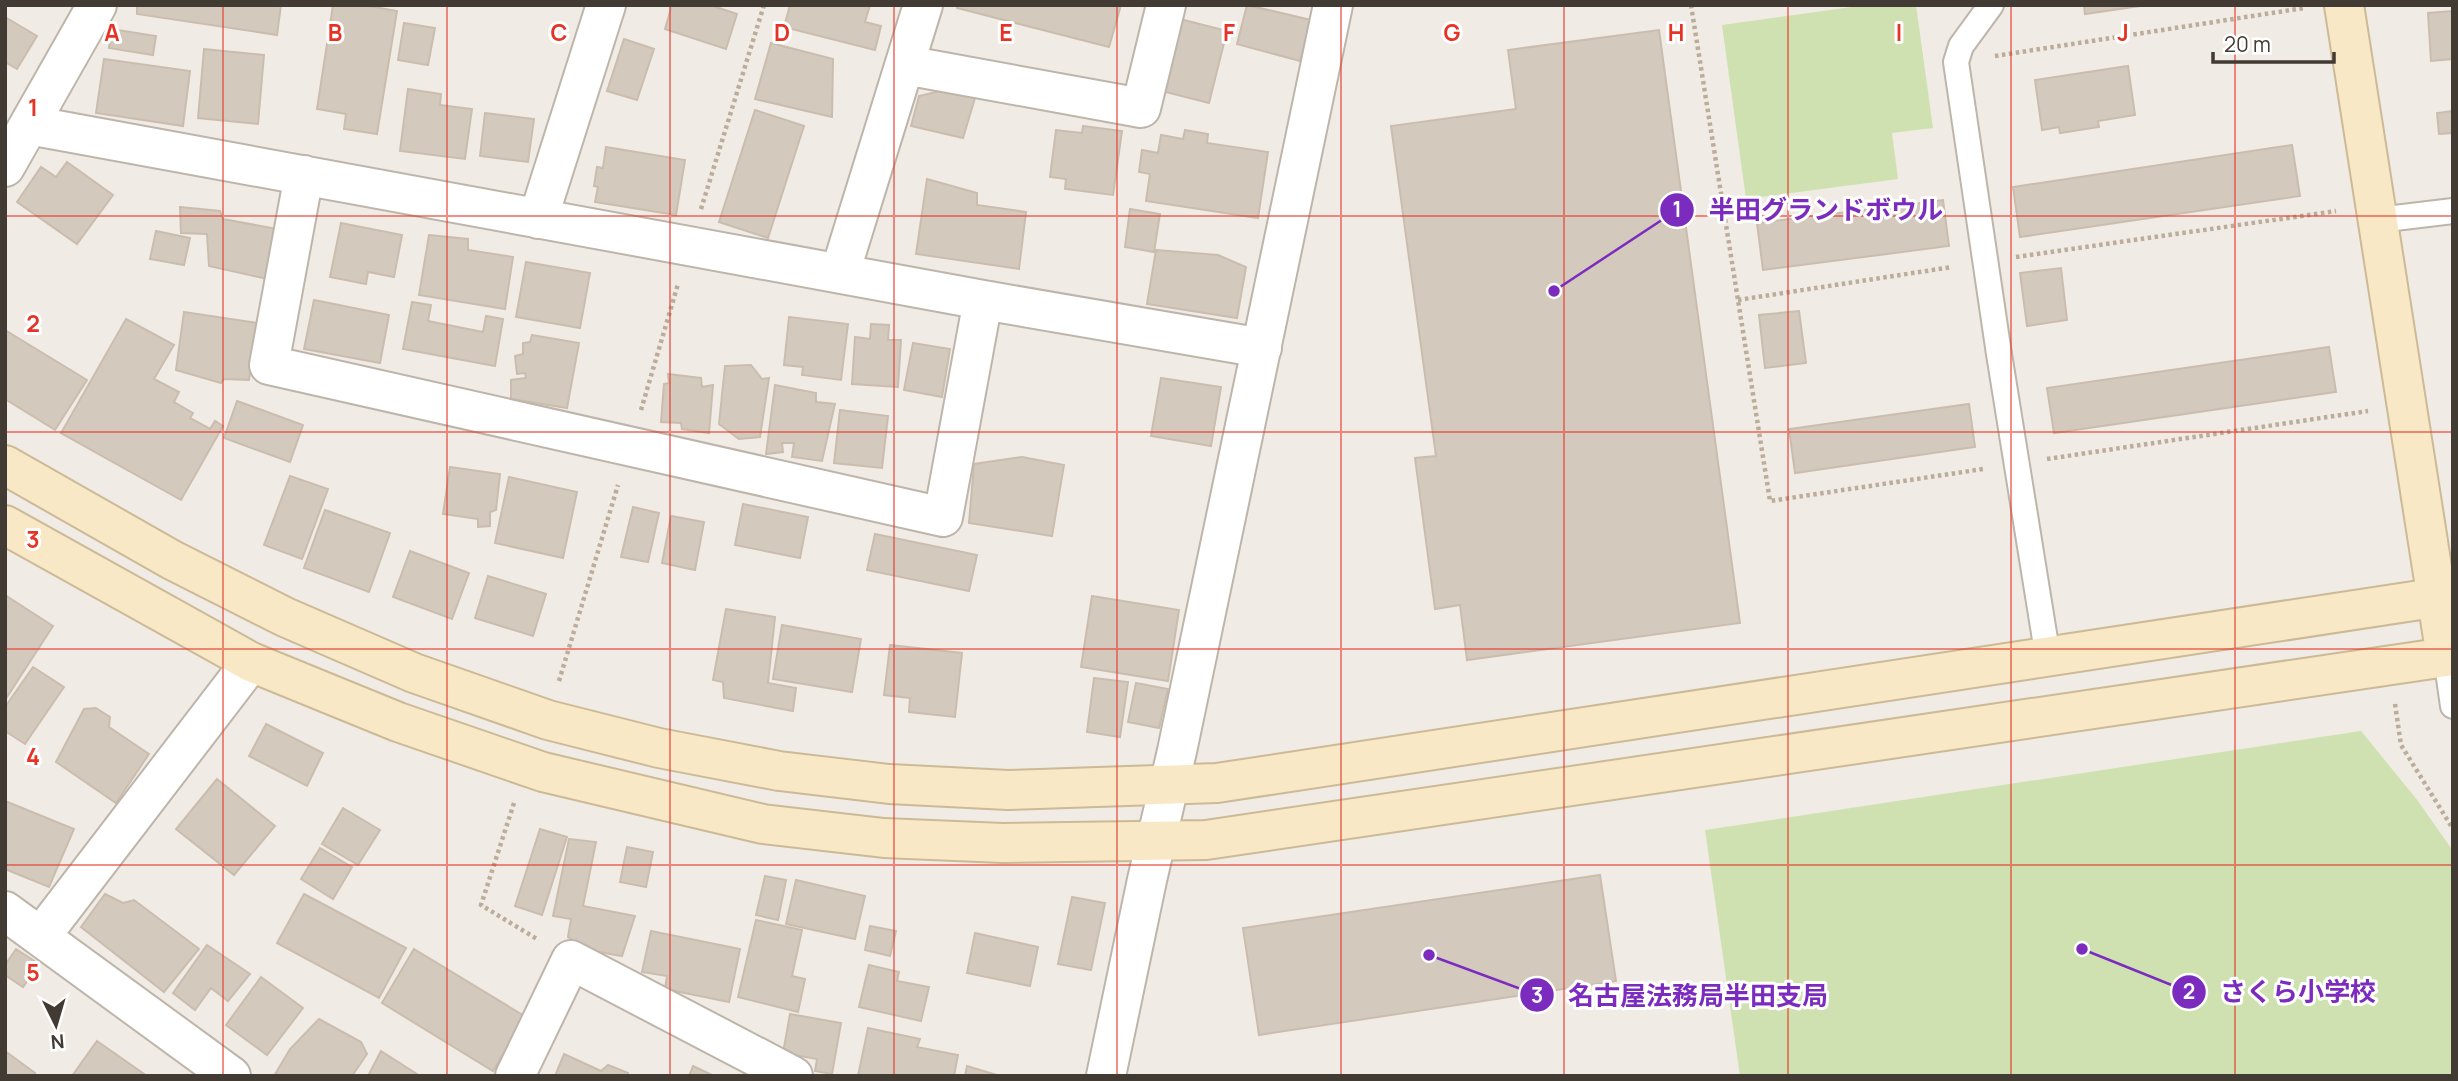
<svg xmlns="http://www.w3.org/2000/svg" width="2458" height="1081" font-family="Manrope,'Noto Sans JP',sans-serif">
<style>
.green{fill:#cfe1b0}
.building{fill:#d4c9bd;stroke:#cbbdae;stroke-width:2}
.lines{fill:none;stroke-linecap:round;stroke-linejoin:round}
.lane-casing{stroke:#beb5aa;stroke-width:28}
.street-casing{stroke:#beb5aa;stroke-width:42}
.secondary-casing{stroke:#ccba97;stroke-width:42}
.path{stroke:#bbad9a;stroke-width:4.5;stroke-dasharray:3.5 3.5;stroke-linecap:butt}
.lane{stroke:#fff;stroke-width:24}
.street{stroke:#fff;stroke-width:38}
.secondary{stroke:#f9e8c5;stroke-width:38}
.grid{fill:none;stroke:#e63325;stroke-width:2;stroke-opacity:0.55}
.grid-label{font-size:23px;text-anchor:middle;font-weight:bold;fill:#e63325;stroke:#fff;stroke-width:6;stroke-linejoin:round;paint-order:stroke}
.leader{fill:none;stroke:#7b2cbf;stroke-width:2.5}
.callout-dot{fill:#7b2cbf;stroke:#fff;stroke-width:2.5}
.mark-label{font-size:21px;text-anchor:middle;font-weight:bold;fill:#fff}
.callout-label{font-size:26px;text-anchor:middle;font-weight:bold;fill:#7b2cbf;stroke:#fff;stroke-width:6;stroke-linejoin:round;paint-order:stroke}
</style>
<rect width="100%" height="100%" fill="#f0ebe4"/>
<path class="green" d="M1866,5H1916L1933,128L1892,133L1898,179L1746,199L1722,25Z
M2361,731L2418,801L2453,851V1076H1740L1705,830Z"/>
<path class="building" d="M137,5H281L277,35L137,14Z
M333,5H363L397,11L377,134L344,129L346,114L317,109Z
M672,5H710L737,14L726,49L665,29Z
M790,5H870L865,22L881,26L875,50L784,27Z
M957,5H1121L1109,47L957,8Z
M1247,5L1311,20L1300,61L1237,44Z
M2084,5H2147L2085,14Z
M2453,11V59L2431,61L2428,13Z
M5,17L37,36L17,69L5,62Z
M1180,19L1227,31L1209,103L1162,91Z
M404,23L435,28L428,65L398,60Z
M111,29L156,36L153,55L109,48Z
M1659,30L1740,623L1467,660L1460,605L1435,609L1415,458L1436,456L1391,126L1516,109L1508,50Z
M624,39L654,49L637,100L607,91Z
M771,43L833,59L832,117L755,99Z
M204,49L264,55L258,124L198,118Z
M104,59L190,71L183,126L96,113Z
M2128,66L2135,115L2098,121L2099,127L2060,133L2059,127L2042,130L2035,80Z
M408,89L441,94L440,105L472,109L465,159L400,151Z
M940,91L975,98L963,138L911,126L919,96Z
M755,110L804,126L768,238L719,222Z
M2453,111V133L2439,134L2437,113Z
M485,113L534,119L528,162L480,156Z
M1083,126L1122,131L1113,195L1065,189L1066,179L1050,177L1056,130L1082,133Z
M1185,130L1208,134L1207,143L1268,152L1258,218L1146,201L1150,174L1139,172L1142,150L1158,153L1161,135L1183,139Z
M2292,145L2300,196L2020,237L2013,187Z
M606,147L685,160L676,215L595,202L598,187L594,186L597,167L603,168Z
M67,162L113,195L77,244L17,202L41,167L56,177Z
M927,179L977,193V205L1026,212L1019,269L916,254Z
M1943,200L1949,246L1763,270L1757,223Z
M180,207L220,211L223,219L277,229L267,279L209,266L207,234L181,233Z
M1130,209L1160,214L1154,252L1125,247Z
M341,223L402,235L394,277L368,272L366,284L330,277Z
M156,231L190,238L184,265L150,259Z
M429,235L468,239V250L513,257L505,309L419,295Z
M1156,250L1218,255L1246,267L1237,318L1147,304Z
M526,262L590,273L580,328L516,317Z
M2061,268L2067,320L2027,326L2020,273Z
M314,300L389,315L380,363L304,349Z
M412,302L431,305L428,321L483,332L486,316L503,319L495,366L403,349Z
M1799,311L1806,363L1765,368L1759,315Z
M184,312L258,323L249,380L224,379L221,383L176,370Z
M789,317L848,324L841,380L802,375L803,367L784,365Z
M126,319L174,345L154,379L179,392L174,402L193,413L190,418L210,429L215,421L223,426L181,500L61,433Z
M871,324L889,325L888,340H901L898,387L852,384L855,337L870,339Z
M5,330L87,380L55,430L5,399Z
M532,335L579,343L567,408L511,399V380L526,378L525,373L517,374L515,356L523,354V343L530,342Z
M913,343L950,349L942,397L904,390Z
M2329,347L2336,392L2054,433L2047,388Z
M751,365L762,379L769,378L760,437L739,439L719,424L725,366Z
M668,374L701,378L702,387L713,385L709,433L682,429L681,423L661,422L664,384L669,383Z
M1161,378L1221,387L1211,446L1151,436Z
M775,385L816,393V402L835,404L822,461L792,457L794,443H782L783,452L766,454Z
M237,401L303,425L290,462L224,438Z
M1969,404L1975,447L1795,473L1789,429Z
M840,410L888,416L882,468L834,463Z
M1022,457L1064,465L1052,536L969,523L974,464Z
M450,467L500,474L496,510L490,512V526L478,527V519L443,514Z
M290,476L328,489L302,559L264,545Z
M509,477L577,492L563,558L495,543Z
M743,504L808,517L800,558L735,545Z
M633,507L659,513L648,562L621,557Z
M325,510L390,533L369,592L304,568Z
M671,516L704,522L695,570L662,563Z
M875,534L977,555L969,591L867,570Z
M410,551L469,573L452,619L393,597Z
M488,576L546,594L533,636L475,618Z
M5,595L53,626L5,700Z
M1092,596L1179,610L1168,681L1081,667Z
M726,609L775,617L768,683L796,688L793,711L724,698L723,682L713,680Z
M782,625L861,639L852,692L773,679Z
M890,645L962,653L955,717L909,712L910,698L884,695Z
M33,667L64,687L25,744L5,731V707Z
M1094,678L1128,682L1120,737L1087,732Z
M1136,683L1168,689L1159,728L1128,722Z
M96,708L110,717L109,727L149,754L116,803L56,762L84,709Z
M266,724L323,753L307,786L249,756Z
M217,779L275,826L234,875L176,829Z
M5,801L74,829L49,887L5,869Z
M343,808L380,830L358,865L322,844Z
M540,829L567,837L542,915L515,906Z
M569,839L596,842L583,906L635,916L622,956L588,950L568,937L571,919L553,916Z
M627,847L653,852L646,887L620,882Z
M320,848L352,867L333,899L301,879Z
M1600,875L1616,981L1259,1035L1243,928Z
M765,876L786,880L778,920L756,915Z
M796,880L865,896L855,939L786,924Z
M105,894L123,903L134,900L199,949L164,992L81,927Z
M304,894L406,948L379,998L277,943Z
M1072,897L1105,903L1091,970L1058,964Z
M756,920L802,930L792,976L805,979L798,1012L738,997Z
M870,926L896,931L890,956L865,950Z
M651,931L740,949L729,1002L665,989L667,976L642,972Z
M975,933L1038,947L1030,986L967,973Z
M207,945L250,974L228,1001L211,988L195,1010L173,993Z
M16,949L39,964L23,987L5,975V965Z
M414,949L526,1017L493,1071L382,1003Z
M869,965L899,972L897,981L929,987L921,1021L859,1007Z
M261,977L303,1008L267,1055L226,1025Z
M790,1014L841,1023L832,1074L815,1071L817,1059L783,1053Z
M319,1019L361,1042L367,1054L352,1076H274L290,1049Z
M868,1028L920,1039L917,1047L958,1055L954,1076H858Z
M97,1041L147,1076H72Z
M5,1051L35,1073L33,1076H5Z
M381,1051L420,1076H368Z
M564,1054L601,1071L608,1065L628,1073V1076H555Z
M693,1066L714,1076H689Z
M967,1066L1000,1076H965Z"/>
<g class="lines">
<g class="lane-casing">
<path id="lane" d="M1991,5L1961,46L1956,62L1999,354L2048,658
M2378,220L2453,211
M2446,657L2453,706"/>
</g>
<g class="street-casing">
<path id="street" d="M905,65L1141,108L1166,5
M29,125L983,300L1262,348
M5,167L97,5
M304,175L269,365L943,517L983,300
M538,219L606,5
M840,273L923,5
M5,911L231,1076
M41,936L251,662
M515,1076L571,960L793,1076
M1106,1076L1147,880L1177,751L1333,5"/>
</g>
<g class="secondary-casing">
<path id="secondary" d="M2344,5L2446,657
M5,465L172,560L285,617L414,673L548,720L659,748L779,771L889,784L1008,790L1217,783L2453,595
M5,525L251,662L398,722L543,772L763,824L884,838L1003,843L1206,840L2453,656"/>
</g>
<path class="path" d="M1691,5L1770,501L1983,469
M1995,56L2304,8
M701,209L764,5
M2016,257L2336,211
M1738,300L1952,267
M641,410L678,284
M2047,459L2368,411
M559,681L618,485
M2395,704L2401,745L2453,829
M514,803L481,905L537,939"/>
<use href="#lane" class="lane"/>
<use href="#street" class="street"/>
<use href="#secondary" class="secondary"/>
</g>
<path class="grid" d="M223,5V1076M447,5V1076M670,5V1076M894,5V1076M1117,5V1076M1341,5V1076M1564,5V1076M1788,5V1076M2011,5V1076M2235,5V1076M5,216H2453M5,432H2453M5,649H2453M5,865H2453"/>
<g class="grid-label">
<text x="112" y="41">A</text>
<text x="335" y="41">B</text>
<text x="559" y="41">C</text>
<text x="782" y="41">D</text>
<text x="1006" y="41">E</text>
<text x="1229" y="41">F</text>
<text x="1452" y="41">G</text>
<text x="1676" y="41">H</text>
<text x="1899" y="41">I</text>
<text x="2123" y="41">J</text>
<text x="33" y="116">1</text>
<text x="33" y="332">2</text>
<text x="33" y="548">3</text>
<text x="33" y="765">4</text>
<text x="33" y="981">5</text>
</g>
<path class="leader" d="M1554 291L1677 210M2082 949L2189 992M1429 955L1537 995"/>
<g class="callout-dot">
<circle cx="1554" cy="291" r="7"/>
<circle cx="2082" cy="949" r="7"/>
<circle cx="1429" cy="955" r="7"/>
<circle cx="1677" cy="210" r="18"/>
<circle cx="2189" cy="992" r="18"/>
<circle cx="1537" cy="995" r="18"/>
</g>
<g class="mark-label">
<text x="1677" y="217">1</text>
<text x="2189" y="999">2</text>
<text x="1537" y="1003">3</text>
</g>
<g class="callout-label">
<text x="1826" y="219">半田グランドボウル</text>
<text x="2298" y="1001">さくら小学校</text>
<text x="1698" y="1005">名古屋法務局半田支局</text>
</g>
<rect width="2458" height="1081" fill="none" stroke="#423b34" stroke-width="14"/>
<g transform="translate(56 1025) rotate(175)" stroke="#ffffff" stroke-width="5" paint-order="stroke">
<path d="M0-5L12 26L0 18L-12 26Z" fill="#423b34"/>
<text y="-10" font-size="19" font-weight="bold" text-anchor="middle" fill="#423b34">N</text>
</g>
<path d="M2213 52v10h121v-10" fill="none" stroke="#423b34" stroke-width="3.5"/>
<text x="2224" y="52" font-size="21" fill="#423b34" stroke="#ffffff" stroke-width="5" paint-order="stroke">20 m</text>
</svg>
